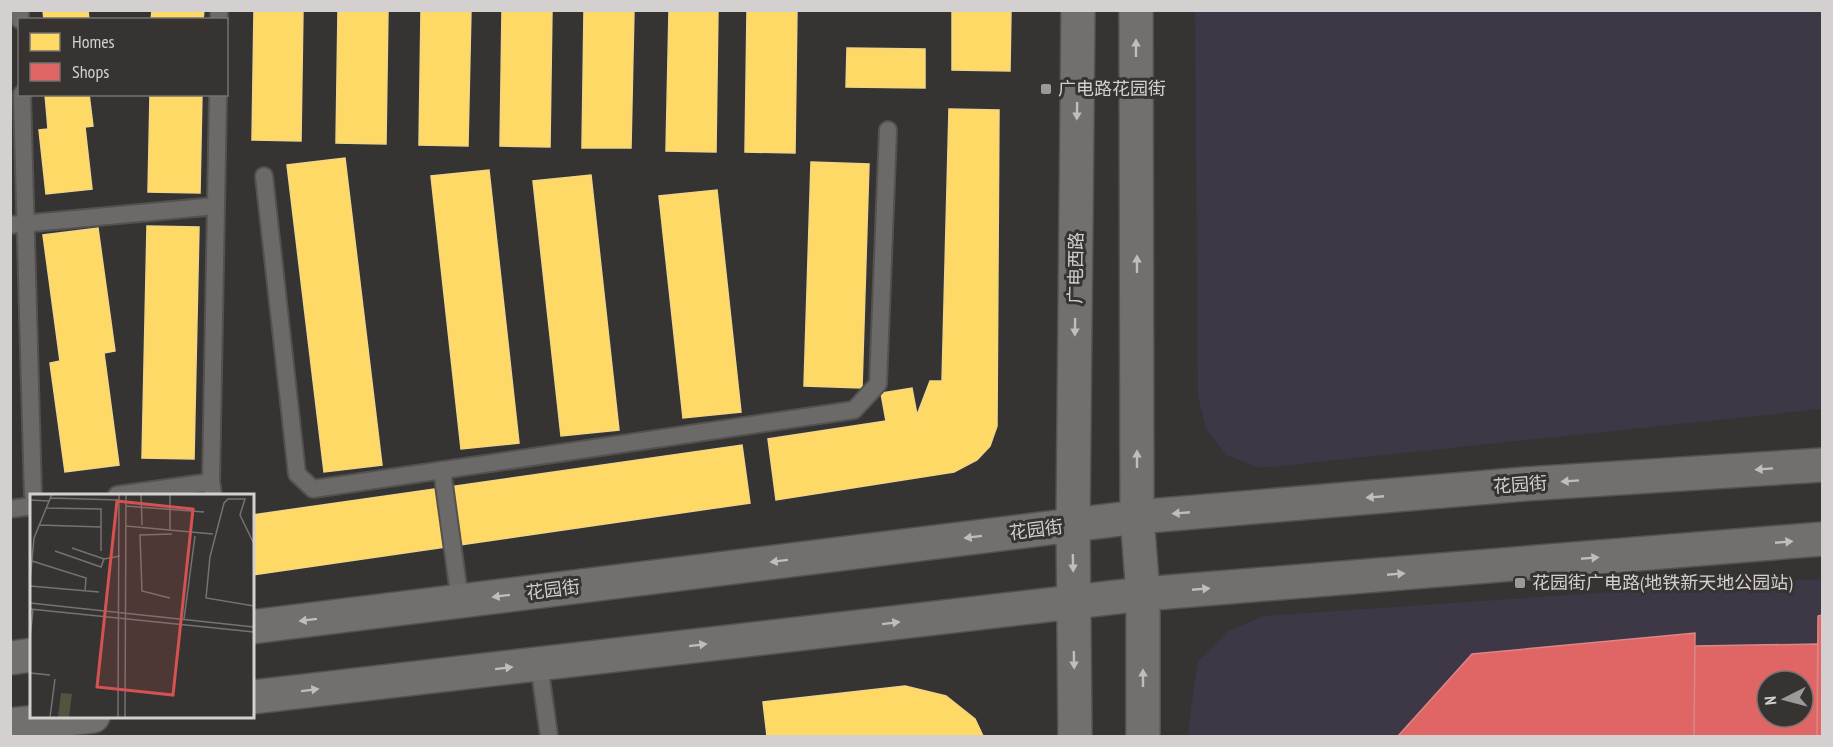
<svg xmlns="http://www.w3.org/2000/svg" width="1833" height="747" font-family="'PT Sans Narrow','Noto Sans SC',sans-serif">
<style>
.commercial{fill:#3d3746;fill-rule:evenodd}
.homes{fill:#ffd966;stroke:#f2d686;stroke-width:1.5}
.shops{fill:#e06666;stroke:#dc8686;stroke-width:1.5;fill-rule:evenodd}
.lines{fill:none;stroke-linecap:round;stroke-linejoin:round}
.lane-casing{stroke:#545251;stroke-width:20}
.secondary-casing{stroke:#545251;stroke-width:36}
.lane{stroke:#6c6a69;stroke-width:16}
.secondary{stroke:#736f6e;stroke-width:33}
.oneway{fill:#c0bdbc}
.poi-dot{fill:#9c9998;stroke:#373331;stroke-width:2}
.labels{text-anchor:middle;stroke-width:6;stroke-linejoin:round;paint-order:stroke}
.poi-label{font-size:18px;fill:#d3d0cf;stroke:#373331;text-anchor:start}
.street-label{font-size:18px;fill:#d3d0cf;stroke:#373331}
.inset-road{fill:none;stroke:#757271;stroke-width:1.5}
.view{fill:#d55252;fill-opacity:0.15;stroke:#d55252;stroke-width:3}
.inset-edge{fill:none;stroke:#d3d0cf;stroke-width:3}
</style>
<rect width="100%" height="100%" fill="#363432"/>
<path class="commercial" d="M1195,11H1822V409L1260,468L1226,455L1206,428L1198,396Z
M1822,579V736H1189V723L1198,661L1229,631L1263,616L1742,583ZM1767,681H1803V717H1767Z"/>
<path class="homes" d="M43,10H88L89,20H44Z
M152,10H204L203,20H151Z
M254,10H303L301,141L252,140Z
M338,10H388L386,144L336,143Z
M421,10H471L468,146L419,145Z
M502,10H552L550,147L500,146Z
M584,10H634L631,148H582Z
M669,10H718L716,152L666,151Z
M747,10H797L795,153L745,152Z
M952,10H1011L1010,71L952,70Z
M847,48L925,49V88L846,87Z
M45,94H89L93,126L85,127L92,189L46,194L39,130L48,129Z
M150,94H202L200,193L148,192Z
M949,109L999,110L997,426L990,446L977,460L954,472L776,500L768,439L886,421L881,393L912,388L917,415L930,381H942Z
M345,158L382,465L324,472L287,165Z
M811,162L869,164L862,388L804,386Z
M489,170L519,443L461,449L431,176Z
M591,175L619,430L561,436L533,181Z
M717,190L741,412L683,418L659,196Z
M147,226L199,227L194,459L142,458Z
M98,228L115,351L104,353L119,465L65,472L50,363L60,361L43,235Z
M742,445L750,503L252,575V515Z
M905,686L946,696L975,719L983,736H767L763,702Z"/>
<path class="shops" d="M1822,615V736H1817L1818,616Z
M1695,633L1694,736H1398L1472,654Z
M1818,644L1817,736H1694L1695,646ZM1767,681H1803V717H1767Z"/>
<g class="lines">
<g class="lane-casing">
<path id="lane" d="M20,10V20
M219,20V10
M22,94L33,495
M264,176L297,474L313,489L854,410L878,384L888,130
M10,225L216,206
M442,470L460,601
M117,495L211,482
M213,495L211,482L218,94
M10,509L32,506
M539,664L549,736"/>
</g>
<g class="secondary-casing">
<path id="secondary" d="M1136,10L1137,517L1143,594V736
M252,627L1137,517L1525,484L1822,465
M10,658L32,655
M252,697L1143,594L1822,539
M10,725L93,716
M1075,736L1073,525L1078,10"/>
</g>
<use href="#lane" class="lane"/>
<use href="#secondary" class="secondary"/>
</g>
<defs><path id="oneway-solid" d="M-6-.8H1V-3.2L6.5 0L1 3.2V.8H-6Z" transform="scale(1.5)"/></defs>
<g class="oneway">
<use href="#oneway-solid" transform="translate(1136 48) rotate(-90)"/>
<use href="#oneway-solid" transform="translate(1077 111) rotate(91)"/>
<use href="#oneway-solid" transform="translate(1137 264) rotate(-90)"/>
<use href="#oneway-solid" transform="translate(1075 327) rotate(91)"/>
<use href="#oneway-solid" transform="translate(1137 459) rotate(-90)"/>
<use href="#oneway-solid" transform="translate(1764 469) rotate(176)"/>
<use href="#oneway-solid" transform="translate(1570 481) rotate(176)"/>
<use href="#oneway-solid" transform="translate(1375 497) rotate(175)"/>
<use href="#oneway-solid" transform="translate(1181 513) rotate(175)"/>
<use href="#oneway-solid" transform="translate(973 537) rotate(173)"/>
<use href="#oneway-solid" transform="translate(1784 542) rotate(-5)"/>
<use href="#oneway-solid" transform="translate(1590 558) rotate(-5)"/>
<use href="#oneway-solid" transform="translate(779 561) rotate(173)"/>
<use href="#oneway-solid" transform="translate(1073 563) rotate(89)"/>
<use href="#oneway-solid" transform="translate(1396 574) rotate(-5)"/>
<use href="#oneway-solid" transform="translate(1201 589) rotate(-5)"/>
<use href="#oneway-solid" transform="translate(501 596) rotate(173)"/>
<use href="#oneway-solid" transform="translate(308 620) rotate(173)"/>
<use href="#oneway-solid" transform="translate(891 623) rotate(-7)"/>
<use href="#oneway-solid" transform="translate(698 645) rotate(-7)"/>
<use href="#oneway-solid" transform="translate(1074 660) rotate(89)"/>
<use href="#oneway-solid" transform="translate(504 668) rotate(-7)"/>
<use href="#oneway-solid" transform="translate(1143 678) rotate(-90)"/>
<use href="#oneway-solid" transform="translate(310 690) rotate(-7)"/>
</g>
<g class="poi-dot">
<rect x="1040" y="83" width="12" height="12" rx="3"/>
<rect x="1514" y="577" width="12" height="12" rx="3"/>
</g>
<g class="labels">
<g class="poi-label">
<text x="1058" y="95">广电路花园街</text>
<text x="1532" y="589">花园街广电路(地铁新天地公园站)</text>
</g>
<g class="street-label">
<text transform="translate(1076 268) rotate(-89)" y="6">广电西路</text>
<text transform="translate(1520 485) rotate(-4)" y="6">花园街</text>
<text transform="translate(1036 530) rotate(-7)" y="6">花园街</text>
<text transform="translate(553 590) rotate(-7)" y="6">花园街</text>
</g>
</g>
<g transform="translate(30 494)">
<rect width="224" height="224" fill="#363432"/>
<path d="M31,199L42,200L39,223H28Z" fill="#51543f"/>
<path class="inset-road" d="M111,0L112,31M20,4L89,6M0,6L19,7M96,12L174,18M17,14L71,15V57M9,31L71,33M96,32L183,40M140,35V0M224,50L210,21L215,5H198L194,9L180,63L176,104L224,112M42,54L74,65L90,62M25,57L71,73L74,65M2,67L56,84L55,97M0,88L4,44L22,0M0,92L69,98M140,104L112,97L110,41L142,40M0,109L224,133M0,115L224,138M154,125L165,42M0,145L3,115M0,179L20,181M20,223L25,185M88,223L89,0M95,223L96,0"/>
<path class="view" d="M87,7L163,15L143,201L67,193Z"/>
<rect width="224" height="224" class="inset-edge"/>
</g>
<rect width="1833" height="747" fill="none" stroke="#d3d0cf" stroke-width="24"/>
<rect x="18" y="18" width="210" height="78" fill="#373331" stroke="#757270" stroke-width="1.5"/>
<rect x="30" y="33" width="30" height="18" fill="#ffd966" stroke="#757270" stroke-width="1.5"/>
<text x="72" y="48" font-size="18" fill="#d3d0cf">Homes</text>
<rect x="30" y="63" width="30" height="18" fill="#e06666" stroke="#757270" stroke-width="1.5"/>
<text x="72" y="78" font-size="18" fill="#d3d0cf">Shops</text>
<g transform="translate(1785 699) rotate(264)"><circle r="28" fill="#373331" stroke="#757270" stroke-width="1.5"/>
<path d="M0-4.5L10 22L0 15L-10 22Z" fill="#9c9998"/>
<text y="-9" font-size="16" font-weight="bold" text-anchor="middle" fill="#d3d0cf">N</text>
</g>
</svg>
